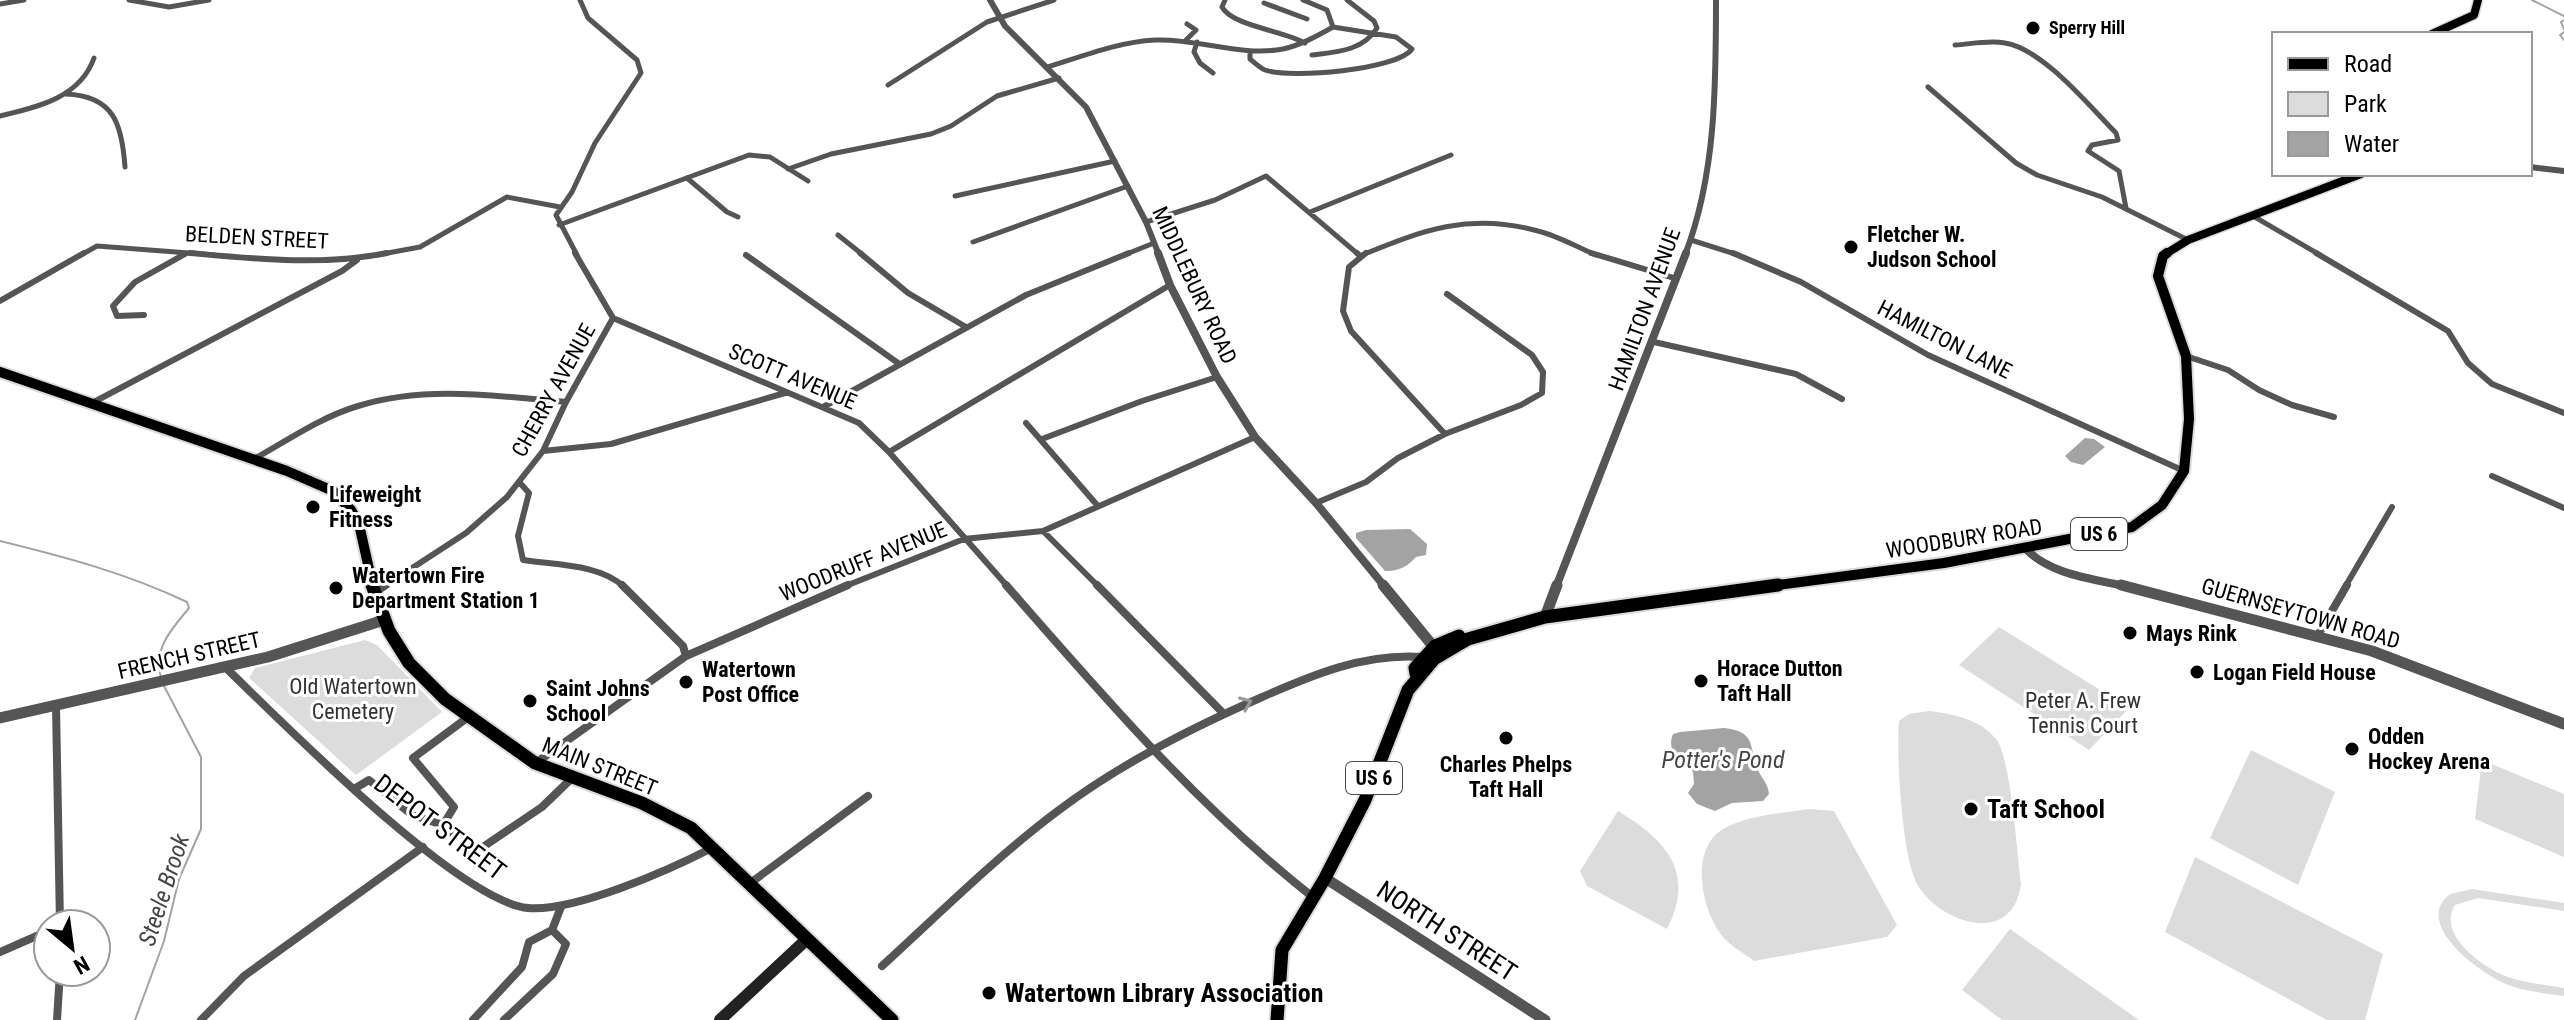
<svg xmlns="http://www.w3.org/2000/svg" width="2564" height="1020" font-family="'Roboto Condensed',sans-serif">
<style>
.green{fill:#dcdcdc}
.water{fill:#a3a3a3}
.lines{fill:none;stroke-linecap:round;stroke-linejoin:round}
.stream{stroke:#a3a3a3;stroke-width:2}
.primary-far2-casing{stroke:#dbdbdb;stroke-width:11}
.primary-far1-casing{stroke:#dbdbdb;stroke-width:14}
.primary-casing{stroke:#dbdbdb;stroke-width:17}
.minor-far2{stroke:#555;stroke-width:5}
.minor-far1{stroke:#555;stroke-width:6}
.minor{stroke:#555;stroke-width:8}
.tertiary-far2{stroke:#555;stroke-width:6}
.tertiary-far1{stroke:#555;stroke-width:8}
.tertiary{stroke:#555;stroke-width:11}
.secondary{stroke:#222;stroke-width:12}
.primary-far2{stroke:#000;stroke-width:8}
.primary-far1{stroke:#000;stroke-width:10}
.primary{stroke:#000;stroke-width:13}
.oneway{stroke:#999}
.poi-dot{fill:#000;stroke:#fff;stroke-width:3}
.labels{text-anchor:middle;stroke-width:6;stroke-linejoin:round;paint-order:stroke}
.far-poi-label{font-size:18px;font-weight:bold;fill:#000;stroke:#fff;text-anchor:start}
.shield{fill:#fff;stroke:#4c4c4c;stroke-width:2}
.shield-label{font-size:20px;font-weight:bold;fill:#000}
.poi-label{font-size:22px;font-weight:bold;fill:#000;stroke:#fff;text-anchor:start}
.street-label{font-size:22px;fill:#000;stroke:#fff}
.park-label{font-size:22px;fill:#333;stroke:#fff}
.water-label{font-size:24px;font-style:italic;fill:#444;stroke:#fff}
.near-poi-label{font-size:26px;font-weight:bold;fill:#000;stroke:#fff;text-anchor:start}
.near-street-label{font-size:26px;fill:#000;stroke:#fff}
</style>
<rect width="100%" height="100%" fill="#fff"/>
<path class="green" d="M1999,627L2129,708L2089,750L1959,665Z
M365,640L377,645L442,712L356,775L249,678L255,668Z
M1929,711C1953,714 1980,719 1996,739C2011,757 2017,855 2021,884C2013,947 1940,924 1917,884C1902,857 1896,754 1899,721L1909,714Z
M2251,750L2335,792L2298,885L2210,838Z
M2482,760L2564,794V857L2475,819Z
M1810,809L1834,811L1897,925L1887,937L1754,961C1745,954 1732,947 1724,938C1701,912 1688,847 1725,828C1749,815 1783,813 1810,809Z
M1618,811C1666,840 1696,872 1667,929L1587,886L1580,871Z
M2195,857L2383,954L2365,1020H2327L2165,932Z
M2472,889L2564,903V911L2478,898L2455,905C2436,935 2484,968 2508,977C2526,983 2546,985 2564,988V996C2545,993 2526,992 2508,985C2482,975 2411,924 2450,894Z
M2010,929L2139,1020H2002L1962,990Z"/>
<path class="water" d="M2085,438L2094,439L2105,447L2083,465L2071,462L2065,456Z
M1410,529L1427,544L1426,555L1416,557C1408,566 1398,572 1385,571L1356,538V533L1366,530Z
M1724,728C1757,732 1748,745 1758,770C1762,779 1768,783 1769,794L1763,801L1732,803L1715,811L1697,804L1688,793L1694,784L1693,772C1684,757 1665,756 1673,734L1680,732Z"/>
<g class="lines">
<path class="stream" d="M2532,0L2564,16
M2564,20L2561,22L2564,29
M2564,32L2560,35L2564,40
M0,541C65,557 126,573 187,602L189,608C171,630 153,648 161,678
M135,1020L164,941L179,879L201,829V757L163,684"/>
<g class="primary-far2-casing">
<path id="primary-far2" d="M2432,34L2474,15L2478,0
M2164,255L2188,240L2361,174"/>
</g>
<g class="primary-far1-casing">
<path id="primary-far1" d="M0,372L287,471L333,491L351,510L359,524L373,587
M1763,587L1944,563L2132,527L2162,505L2184,471L2189,419L2186,356L2158,276L2163,256L2167,253"/>
</g>
<g class="primary-casing">
<path id="primary" d="M372,585L389,631L409,663L445,699L535,763L642,803L691,828L892,1020
M1416,674L1415,668L1435,646L1459,636
M1277,1020L1282,950L1325,878L1365,800L1408,690L1434,659L1468,639L1545,617L1778,585"/>
</g>
<path class="minor-far2" d="M129,0L169,7L209,0
M1225,0L1222,7C1232,26 1285,31 1305,43
M1264,3L1307,19
M0,4L24,0
M1186,40L1196,30L1187,24
M1197,42L1194,52L1200,63L1213,73
M1955,45C1971,44 1989,40 2005,43C2043,49 2089,106 2116,133L2118,140L2092,145L2088,151L2119,171L2126,208
M1250,51V59C1255,63 1260,68 1265,70C1290,79 1397,70 1412,49L1396,37L1333,27
M1312,55C1336,52 1363,51 1377,28L1374,21L1347,0
M1048,67C1083,56 1118,42 1155,40C1198,38 1240,57 1283,49C1301,45 1317,36 1333,27L1327,10L1303,0
M888,85L987,22L1054,0
M1928,87L2016,163L2037,175L2102,197L2188,240
M66,94C114,96 122,124 125,167
M0,116C37,107 80,98 94,58
M788,169L831,154L931,134L951,126L997,96L1059,78
M687,178L727,212L738,217
M955,196L1115,161
M1310,212L1451,155
M2253,216L2320,255
M1146,222L1215,200L1266,176L1359,255
M559,225L749,155L770,157L808,181
M838,235L863,255
M1691,240L1738,255
M973,242L1128,186
M81,255L97,246L215,255
M377,255L420,247L507,197L560,207
M577,255L556,215L572,192L595,143L641,73L637,60L588,18L580,0
M1124,255L1154,243
M1362,255C1423,230 1470,212 1538,231C1558,236 1577,247 1596,255"/>
<path class="minor-far1" d="M190,253C256,259 322,266 387,253
M860,253L908,293L966,327
M1357,253L1360,256
M1366,253L1349,267L1343,311L1351,331L1445,434
M1591,253L1674,278
M1733,253L1801,282L1928,355L2184,471
M2316,253L2448,331L2468,363L2492,384L2564,413
M746,255L898,363
M0,301L84,253
M144,315L117,316L113,306L135,282L185,254
M613,318L859,423L889,452L1008,587
M1654,342L1796,374L1842,399
M2186,356L2228,370L2259,390L2292,405L2334,417
M92,403L342,271L357,260
M823,407L1026,295L1129,253
M1026,423L1097,505
M1042,439L1142,401L1217,377
M543,451L611,444L785,393
M889,452L1170,285
M254,459C288,440 321,417 358,406C425,385 497,396 566,402
M2492,476L2564,508
M520,483L529,493L518,536L523,560C554,565 601,564 624,587
M1316,503L1366,482L1398,458L1445,434L1521,405L1542,393L1543,372L1532,355L1447,294
M1043,531L1099,587
M383,587L466,533L507,497L543,451L566,402L613,318L575,253
M843,587L964,539L1043,531L1255,437
M2345,587L2392,507"/>
<path class="minor" d="M622,585L683,646L686,656
M1006,585C1104,697 1197,806 1314,898
M1097,585L1223,713
M374,593L386,585
M2318,635L2347,585
M225,667C281,721 458,901 528,908C575,912 669,870 712,848
M56,706L60,924
M537,762L686,656L848,585
M354,789L369,780L412,815L443,825
M443,825L454,807L413,758L467,718
M443,825L452,833
M480,849L542,807L572,778
M749,884L868,796
M0,952L48,931
M882,966C940,913 996,857 1059,810C1120,764 1191,728 1260,698C1312,675 1364,653 1422,657
M57,1020L60,972
M201,1020L244,976L423,847
M473,1020L522,967L529,942L552,930
M504,1020L553,974L566,944L552,930L561,907"/>
<path class="tertiary-far2" d="M990,0L1005,26L1086,107L1146,222L1159,255
M2530,167L2564,171
M1685,255C1716,175 1716,85 1716,0"/>
<path class="tertiary-far1" d="M1158,253L1170,285L1217,377L1255,437L1316,503L1385,587
M2026,549C2050,575 2095,579 2128,587
M1556,587L1686,253"/>
<path class="tertiary" d="M1383,585L1437,651
M2121,585L2372,651L2564,724
M1545,617L1557,585
M0,718L268,657L384,620
M1325,878L1545,1020"/>
<path class="secondary" d="M720,1020L806,940"/>
<use href="#primary-far2" class="primary-far2"/>
<use href="#primary-far1" class="primary-far1"/>
<use href="#primary" class="primary"/>
</g>
<defs><path id="oneway-chevron" d="M-2-3.5L2.5 0L-2 3.5" fill="none" stroke-width="1.6" stroke-linecap="round" stroke-linejoin="round" transform="scale(2)"/></defs>
<use class="oneway" href="#oneway-chevron" transform="translate(1246 703) rotate(-23)"/>
<g class="poi-dot">
<circle cx="2033" cy="28" r="8"/>
<circle cx="1851" cy="247" r="8"/>
<circle cx="313" cy="507" r="8"/>
<circle cx="336" cy="588" r="8"/>
<circle cx="2130" cy="633" r="8"/>
<circle cx="2197" cy="672" r="8"/>
<circle cx="1701" cy="681" r="8"/>
<circle cx="686" cy="682" r="8"/>
<circle cx="530" cy="701" r="8"/>
<circle cx="1506" cy="738" r="8"/>
<circle cx="2352" cy="749" r="8"/>
<circle cx="1971" cy="809" r="8"/>
<circle cx="989" cy="993" r="8"/>
</g>
<g class="labels">
<g class="far-poi-label">
<text x="2049" y="34">Sperry Hill</text>
</g>
<g class="shield">
<rect x="2071" y="518" width="56" height="32" rx="6"/>
<rect x="1346" y="762" width="56" height="32" rx="6"/>
</g>
<g class="shield-label">
<text x="2099" y="541">US 6</text>
<text x="1374" y="785">US 6</text>
</g>
<g class="poi-label">
<text x="1867" y="242">Fletcher W.<tspan x="1867" dy="25">Judson School</tspan></text>
<text x="329" y="502">Lifeweight<tspan x="329" dy="25">Fitness</tspan></text>
<text x="352" y="583">Watertown Fire<tspan x="352" dy="25">Department Station 1</tspan></text>
<text x="2146" y="641">Mays Rink</text>
<text x="1717" y="676">Horace Dutton<tspan x="1717" dy="25">Taft Hall</tspan></text>
<text x="702" y="677">Watertown<tspan x="702" dy="25">Post Office</tspan></text>
<text x="2213" y="680">Logan Field House</text>
<text x="546" y="696">Saint Johns<tspan x="546" dy="25">School</tspan></text>
<text x="2368" y="744">Odden<tspan x="2368" dy="25">Hockey Arena</tspan></text>
<text x="1506" y="772" text-anchor="middle">Charles Phelps<tspan x="1506" dy="25">Taft Hall</tspan></text>
</g>
<g class="street-label">
<text transform="translate(257 237) rotate(3)" y="8">BELDEN STREET</text>
<text transform="translate(1195 285) rotate(65)" y="8">MIDDLEBURY ROAD</text>
<text transform="translate(1644 309) rotate(-70)" y="8">HAMILTON AVENUE</text>
<text transform="translate(1945 339) rotate(27)" y="8">HAMILTON LANE</text>
<text transform="translate(793 376) rotate(23)" y="8">SCOTT AVENUE</text>
<text transform="translate(553 390) rotate(-61)" y="8">CHERRY AVENUE</text>
<text transform="translate(1964 538) rotate(-9)" y="8">WOODBURY ROAD</text>
<text transform="translate(863 561) rotate(-22)" y="8">WOODRUFF AVENUE</text>
<text transform="translate(2301 613) rotate(16)" y="8">GUERNSEYTOWN ROAD</text>
<text transform="translate(189 655) rotate(-13)" y="8">FRENCH STREET</text>
<text transform="translate(600 766) rotate(22)" y="8">MAIN STREET</text>
</g>
<g class="park-label">
<text x="353" y="694">Old Watertown<tspan x="353" dy="25">Cemetery</tspan></text>
<text x="2083" y="708">Peter A. Frew<tspan x="2083" dy="25">Tennis Court</tspan></text>
</g>
<g class="water-label">
<text x="1723" y="768">Potter's Pond</text>
<text transform="translate(164 890) rotate(-72)" y="8">Steele Brook</text>
</g>
<g class="near-poi-label">
<text x="1987" y="818">Taft School</text>
<text x="1005" y="1002">Watertown Library Association</text>
</g>
<g class="near-street-label">
<text transform="translate(440 827) rotate(37)" y="9">DEPOT STREET</text>
<text transform="translate(1447 931) rotate(33)" y="9">NORTH STREET</text>
</g>
</g>
<rect x="2272" y="32" width="260" height="144" fill="#ffffff" stroke="#999999" stroke-width="2"/>
<rect x="2288" y="58" width="40" height="12" fill="#000000" stroke="#999999" stroke-width="2"/>
<text x="2344" y="72" font-size="24" fill="#000000">Road</text>
<rect x="2288" y="92" width="40" height="24" fill="#dcdcdc" stroke="#999999" stroke-width="2"/>
<text x="2344" y="112" font-size="24" fill="#000000">Park</text>
<rect x="2288" y="132" width="40" height="24" fill="#a3a3a3" stroke="#999999" stroke-width="2"/>
<text x="2344" y="152" font-size="24" fill="#000000">Water</text>
<g transform="translate(72 948) rotate(151)"><circle r="38" fill="#ffffff" stroke="#999999" stroke-width="2"/>
<path d="M0-6L14 30L0 20L-14 30Z" fill="#000000"/>
<text y="-12" font-size="22" font-weight="bold" text-anchor="middle" fill="#000000">N</text>
</g>
</svg>
